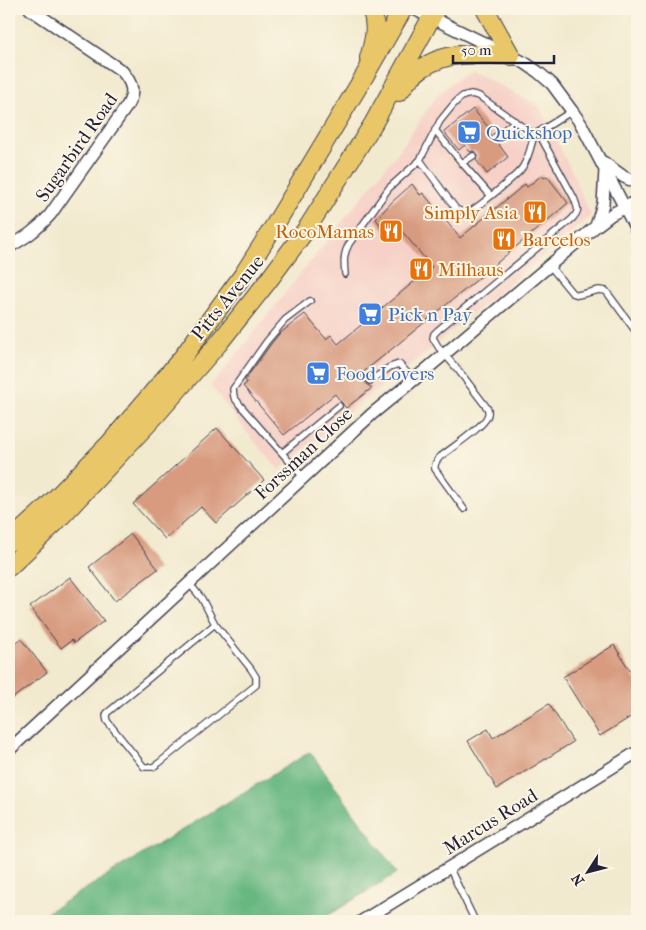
<svg xmlns="http://www.w3.org/2000/svg" width="646" height="930" font-family="'IM FELL French Canon',serif">
<style>
.built{fill:#f7d1c8}
.forest{fill:#68b781;stroke:#456c5e}
.building{fill:#d89b80}
.lines{fill:none;stroke-linecap:round;stroke-linejoin:round}
.service-casing{stroke:#414051;stroke-width:8}
.minor-casing{stroke:#414051;stroke-width:14}
.primary-casing{stroke:#414051;stroke-width:20}
.service{stroke:#fff;stroke-width:5.5}
.minor{stroke:#fff;stroke-width:11}
.primary{stroke:#e9c769;stroke-width:18}
.labels{text-anchor:middle;stroke-width:4;stroke-linejoin:round;paint-order:stroke}
.shop-label{font-size:19px;fill:#366cbe;stroke:#fcf5e5;text-anchor:start}
.street-label{font-size:19px;fill:#22223b;stroke:#fcf5e5}
.food-label{font-size:19px;fill:#c56008;stroke:#fcf5e5;text-anchor:end}
</style>
<rect width="100%" height="100%" fill="#fcf5e5"/>
<filter id="ink" filterUnits="userSpaceOnUse"><feTurbulence type="fractalNoise" baseFrequency=".02" numOctaves="2"/><feDisplacementMap in="SourceGraphic" scale="10" xChannelSelector="R" yChannelSelector="G"/><feConvolveMatrix kernelMatrix="1 2 1 2 8 2 1 2 1" color-interpolation-filters="sRGB"/></filter>
<filter id="wash" filterUnits="userSpaceOnUse"><feTurbulence type="fractalNoise" baseFrequency=".0096" numOctaves="4" result="noise"/><feDisplacementMap in="SourceGraphic" scale="20" xChannelSelector="R" yChannelSelector="G"/><feGaussianBlur stdDeviation="1.12" result="paint"/><feColorMatrix in="noise" values="0 0 0 0 0 0 0 0 0 0 0 0 0 0 0 0 0 1.4 0 .05"/><feComposite in="paint" operator="in"/></filter>
<g filter="url(#wash)">
<rect width="100%" height="100%" fill="#f2eacf"/>
<path class="built" d="M469,69L539,106L573,174L591,216L449,333L428,352L371,394L279,470L254,441L211,386L402,147L437,95Z"/>
<path class="forest" d="M310,752L397,873L319,921H33Z"/>
<g id="blocks">
<path class="building" d="M473,109L488,127L486,129L491,135L490,137V141L493,142H497L508,157L487,174L476,160L478,156L477,153L473,151L470,152L465,145L459,150L444,132Z
M542,175L544,178L547,176L568,203L467,288L361,374L366,380V384L372,388L346,408L335,394L284,435L243,386L247,383L245,380L271,344L279,334L305,314L326,339L331,335L338,344L432,267L396,224L387,234L376,219L392,202L412,184L420,195L423,193L460,238L525,184L527,187Z
M217,428L264,480L216,523L201,507L165,539L133,504Z
M131,534L158,569L115,601L89,567Z
M70,577L104,621L74,643L72,640L61,648L30,607Z
M21,639L47,672L9,701V648Z
M614,645L637,682V713L600,736L563,677Z
M549,704L573,742L497,789L468,741L488,729L493,738Z"/>
</g>
</g>
<g filter="url(#ink)">
<use href="#blocks" fill-opacity="0" stroke="#414051" stroke-width="1"/>
<g class="lines">
<g class="service-casing">
<path id="service" d="M435,130L462,163
M494,138L515,121
M473,156L462,163L491,196
M420,160L456,209C460,211 463,213 467,212C474,212 518,174 522,168C529,158 531,146 534,135L572,111
M550,266L572,293L578,295L599,290L606,291L637,333
M345,274C344,263 343,254 349,244L389,188L420,160L440,121L453,105L458,100L463,96L471,94L479,96L534,135
M370,381L390,367L399,364L414,380
M282,453L339,406
M303,477L240,405L234,397L233,389L267,341L285,320L310,301
M464,509L435,469C434,464 436,461 440,457C450,449 483,427 487,417C489,413 488,413 488,409L459,371L439,348L433,338L434,334L438,330L572,219C580,210 578,209 574,198L538,132
M189,583L202,599L215,624L107,713L106,716L107,721L144,767H153L159,763L256,685V677L251,669L215,624
M449,867L475,921"/>
</g>
<g class="minor-casing">
<path id="minor" d="M414,9L525,63L538,72L552,84L572,111L581,124L637,231
M603,162L624,177L637,183
M596,226L603,204L605,170
M9,247C26,237 36,231 50,215L127,106C135,92 133,84 122,71L30,9
M9,750L372,414L422,373L595,227L612,214L637,201
M362,921L637,752"/>
</g>
<g class="primary-casing">
<path id="primary" d="M485,9L511,56
M369,58C374,41 378,25 371,9
M399,92C403,87 407,81 411,77C440,49 473,54 510,55
M9,542L44,510L110,443L182,358L243,275L276,223L365,75L403,9
M9,567L55,523L155,416L218,344L268,281L308,227L373,124L436,9"/>
</g>
<use href="#service" class="service"/>
<use href="#minor" class="minor"/>
<use href="#primary" class="primary"/>
</g>
</g>
<defs>
<g id="supermarket-square" transform="scale(1.25)"><rect x="-9" y="-9" width="18" height="18" rx="4" fill="#3f7fe0" stroke="#fcf5e5"/><path d="M-6-5.5h2.5l.6 2H6L4.5 2H-2.5L-4.4-4H-6ZM-1.5 3.2a1.3 1.3 0 1 0 .1 0ZM3 3.2a1.3 1.3 0 1 0 .1 0Z" fill="#fff"/></g>
<g id="restaurant-square" transform="scale(1.25)"><rect x="-9" y="-9" width="18" height="18" rx="4" fill="#e8710a" stroke="#fcf5e5"/><path d="M-5-6h1v4h1v-4h1v4h1v-4h1v5L-1.5 .5V6h-2V.5L-5-1ZM5-6V6H3V1.5H1.5Q1.5-4 5-6Z" fill="#fff"/></g>
</defs>
<g fill-rule="evenodd">
<use href="#supermarket-square" x="469" y="132"/>
<use href="#restaurant-square" x="535" y="212"/>
<use href="#restaurant-square" x="391" y="231"/>
<use href="#restaurant-square" x="504" y="239"/>
<use href="#restaurant-square" x="421" y="269"/>
<use href="#supermarket-square" x="370" y="314"/>
<use href="#supermarket-square" x="318" y="373"/>
</g>
<g class="labels">
<g class="shop-label">
<text x="486" y="139">Quickshop</text>
<text x="388" y="321">Pick n Pay</text>
<text x="336" y="380">Food Lovers</text>
</g>
<g class="street-label">
<text transform="translate(76 147) rotate(-55)" y="7">Sugarbird Road</text>
<text transform="translate(227 297) rotate(-51)" y="7">Pitts Avenue</text>
<text transform="translate(303 453) rotate(-43)" y="7">Forssman Close</text>
<text transform="translate(490 821) rotate(-32)" y="7">Marcus Road</text>
</g>
<g class="food-label">
<text x="518" y="219">Simply Asia</text>
<text x="374" y="238">RocoMamas</text>
<text x="522" y="246" text-anchor="start">Barcelos</text>
<text x="438" y="276" text-anchor="start">Milhaus</text>
</g>
</g>
<rect width="646" height="930" fill="none" stroke="#fcf5e5" stroke-width="30"/>
<g transform="translate(588 872) rotate(234)" stroke="#fcf5e5" stroke-width="4" paint-order="stroke">
<path d="M0-4L9 19L0 12L-9 19Z" fill="#22223b"/>
<text y="-8" font-size="14" font-weight="bold" text-anchor="middle" fill="#22223b">N</text>
</g>
<path d="M453 55v8h101v-8" fill="none" stroke="#22223b" stroke-width="2.5"/>
<text x="461" y="55" font-size="15" fill="#22223b" stroke="#fcf5e5" stroke-width="4" paint-order="stroke">50 m</text>
</svg>
